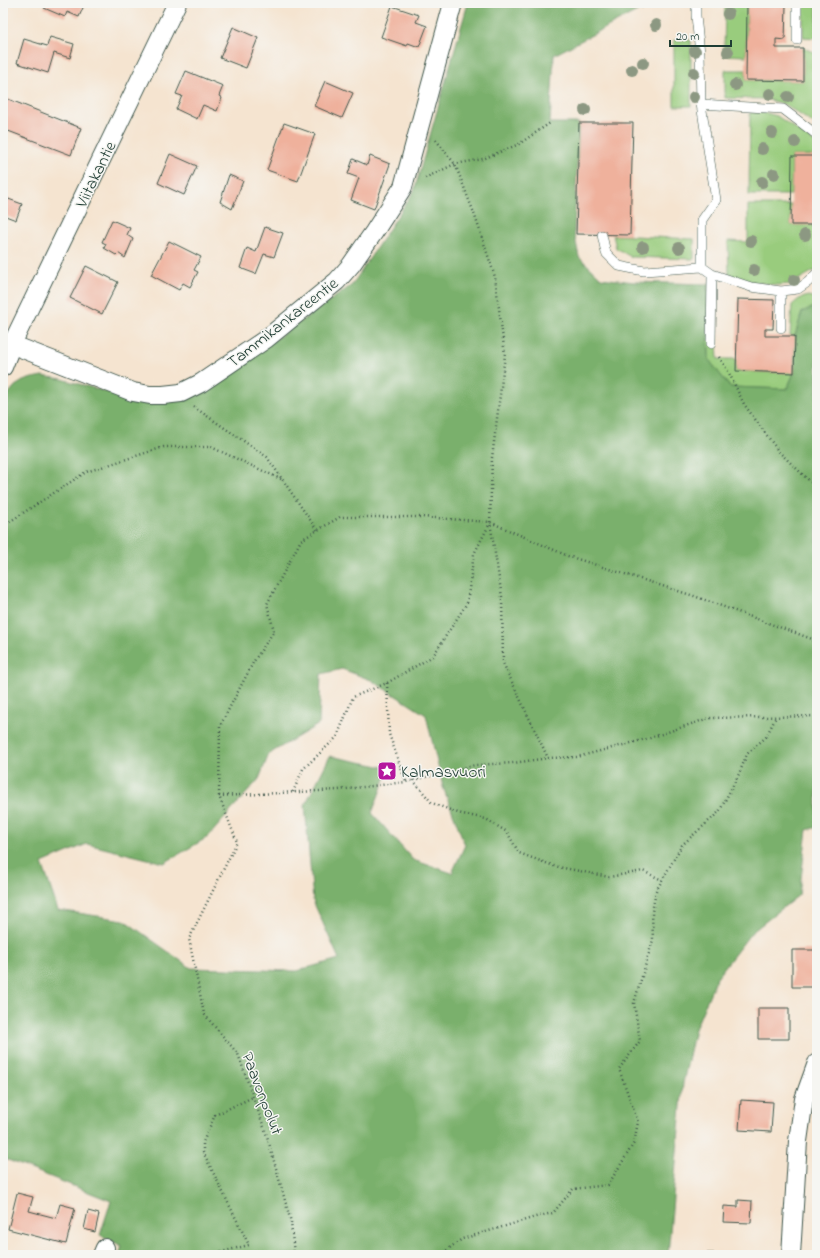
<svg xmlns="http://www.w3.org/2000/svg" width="820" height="1258" font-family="'Indie Flower',sans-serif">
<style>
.green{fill:#99cc7d;stroke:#5c8458}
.forest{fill:#7ab06c;stroke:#4c7650;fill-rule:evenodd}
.building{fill:#efb19c}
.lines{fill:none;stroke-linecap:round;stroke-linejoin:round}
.service-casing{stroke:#3f564b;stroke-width:10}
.minor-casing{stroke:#3f564b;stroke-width:20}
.path{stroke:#3f564b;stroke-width:2.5;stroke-dasharray:1 3;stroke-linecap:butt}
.service{stroke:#fff;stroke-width:9}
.minor{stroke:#fff;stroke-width:18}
.tree{fill:#8c9882}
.labels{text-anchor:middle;stroke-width:3;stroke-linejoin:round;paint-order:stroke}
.street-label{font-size:17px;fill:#1f3d34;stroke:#f6f6f2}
.poi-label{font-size:17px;fill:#1f3d34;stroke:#f6f6f2;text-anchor:start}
</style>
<rect width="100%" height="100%" fill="#f6f6f2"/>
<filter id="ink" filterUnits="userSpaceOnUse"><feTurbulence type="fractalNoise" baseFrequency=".025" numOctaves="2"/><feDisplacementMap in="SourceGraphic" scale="8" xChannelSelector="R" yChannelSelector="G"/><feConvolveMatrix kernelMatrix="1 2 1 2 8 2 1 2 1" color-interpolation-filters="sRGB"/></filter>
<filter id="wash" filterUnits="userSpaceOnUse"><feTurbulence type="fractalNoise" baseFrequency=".012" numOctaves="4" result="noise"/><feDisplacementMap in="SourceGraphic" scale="16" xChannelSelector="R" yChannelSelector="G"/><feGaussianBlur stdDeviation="0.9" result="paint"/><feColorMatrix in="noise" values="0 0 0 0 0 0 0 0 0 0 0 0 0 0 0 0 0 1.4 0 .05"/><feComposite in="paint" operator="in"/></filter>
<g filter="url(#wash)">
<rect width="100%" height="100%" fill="#f5e4d0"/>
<path class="green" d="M725,3L747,4L746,56L724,55Z
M817,3V38L803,37V4Z
M674,40H691V106H674Z
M803,48L817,53V126L784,104L766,99L725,98V70H746V80L803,81Z
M750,112L766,113L777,116L817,144V156H792L791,195H749Z
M748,205H791V225H817V269L791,284L777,285L729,279L728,241L748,242Z
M613,235L694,239V259L631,257L616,248Z
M707,284H714L718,359H736V371L794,373L787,389L730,387L709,360Z
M808,296L817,298V306L802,312L795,336H790L792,305L799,299Z"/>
<path class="forest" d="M468,3H644L639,10L554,55L550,123H579L574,232L579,257L601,278L634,282L707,284L709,360L730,387L787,389L794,373L795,336L802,312L817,306V827L807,830L799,895L751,933L717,977L695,1029L683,1083L668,1255H119L122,1246L100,1235L111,1201L3,1158V400L15,386L23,381L32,378L42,376L62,379L135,400L205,389L352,285L414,191ZM342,669L371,680L426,715L443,787L465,845L452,873L413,860L372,813L389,768L330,756L305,805L313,901L339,959L296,971L191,968L124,920L58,910L42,863L87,844L164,863L208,837L259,779L269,754L319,724L321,674Z"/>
<g id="blocks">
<path class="building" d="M46,3H85L79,17L67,12L65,17L44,8Z
M747,4L786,5L785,40L776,39V48H803V81L746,80Z
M392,6L419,15L416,22L427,26L419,47L408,43L407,46L381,37Z
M233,27L258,38L246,68L220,58Z
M50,37L74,44L70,58L54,53L48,73L17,63L24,39L47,46Z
M186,71L223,86L219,96L222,98L217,111L203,105L197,119L176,109L182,96L176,94Z
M325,81L353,93L342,118L314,106Z
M3,97L81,128L71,155L3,129Z
M284,123L315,134L298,181L267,170Z
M579,123H633L630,235L576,234Z
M170,154L197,166L184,195L158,183Z
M370,156L390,164L374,209L351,200L359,178L348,174L353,159L367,165Z
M792,156H817V225H791Z
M229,175L243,181L232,209L220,202Z
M3,197L22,204L16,220L3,215Z
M112,220L130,228L127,235L133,239L125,258L118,253L116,255L104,248L106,244L102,242Z
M265,227L283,233L274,257L264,254L256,274L240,268L247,248L256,252Z
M169,241L201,257L194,270L198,272L190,287L183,283L179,290L151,275Z
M86,266L118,282L102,314L70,298Z
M738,299L774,300L773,329H765V336H795L794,373L736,371Z
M792,950H817V987H792Z
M758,1008H789V1039H758Z
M741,1100L773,1102L771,1132L739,1130Z
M17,1193L33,1197L29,1211L56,1218L60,1204L75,1208L66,1244L8,1229Z
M738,1200L752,1201L751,1223L723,1222L724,1206L738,1207Z
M88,1211L99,1214L95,1232L84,1229Z
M697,1253H714V1255H697Z"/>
</g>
</g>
<g filter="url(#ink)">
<use href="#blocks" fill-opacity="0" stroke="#3f564b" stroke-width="1"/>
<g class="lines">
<g class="service-casing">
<path id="service" d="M696,3V16L700,53L701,104L716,200L702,220V267L712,274L711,344
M797,3V40
M701,104L783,109L817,135
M602,235L606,253L619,266L644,271L702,267
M712,274L751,287L781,291L798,289L808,282L817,273
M781,328V291"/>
</g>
<g class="minor-casing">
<path id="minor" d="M3,341L133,392L150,395H163L181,393L201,383L266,339L337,281L351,265L374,232L403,187L453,3
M3,367L12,344L177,3
M102,1255L105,1248
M791,1255L798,1141L804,1099L817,1063"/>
</g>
<path class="path" d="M626,3L642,7L648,3
M436,140L455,164L474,213L495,277L505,355L492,458L490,522L502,597L503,663L548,758
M425,178L455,164L483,159L519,144L550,123
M719,357L728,371L744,404L779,452L817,488
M194,407L267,457L317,530
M3,526L86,472L164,447H211L283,480
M387,683L389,734L406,782
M413,780L432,803L458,813L486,819L507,832L519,853L554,866L609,877L643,871L662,880
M293,792L303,769L337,737L353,697L387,683L433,656L467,603L474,554L490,523
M219,796L338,790L406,782L475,765L513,763L548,758L577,757L650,738L709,718L817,716
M122,1255H182
M209,1255L249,1245L203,1152V1142L215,1115L253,1097
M294,1255L291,1222L267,1136L238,1054L204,1014L189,939L237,842L219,796L220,726L254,661L274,631L267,604L301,540L340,517H422L490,522L568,556L694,596L812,639L817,645
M440,1255L462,1239L539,1216L553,1213L573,1189L608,1185L634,1143L638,1122L619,1069L640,1041L634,1003L653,940L652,912L656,891L682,845L719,812L739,774L747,754L766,737L776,717"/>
<use href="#service" class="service"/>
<use href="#minor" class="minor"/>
</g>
<g class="tree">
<circle cx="728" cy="14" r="6"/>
<circle cx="656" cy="25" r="6"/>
<circle cx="695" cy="51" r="6"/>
<circle cx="728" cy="52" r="6"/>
<circle cx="643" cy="63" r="6"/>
<circle cx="632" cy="70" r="6"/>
<circle cx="694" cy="73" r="6"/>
<circle cx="735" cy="85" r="6"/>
<circle cx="770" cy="94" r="6"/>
<circle cx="694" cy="97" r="6"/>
<circle cx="788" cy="97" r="6"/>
<circle cx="585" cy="110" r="6"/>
<circle cx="772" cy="133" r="6"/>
<circle cx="795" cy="142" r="6"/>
<circle cx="762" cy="149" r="6"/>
<circle cx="774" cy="174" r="6"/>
<circle cx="762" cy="182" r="6"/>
<circle cx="805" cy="235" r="6"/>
<circle cx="751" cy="241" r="6"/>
<circle cx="643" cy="247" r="6"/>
<circle cx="679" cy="248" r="6"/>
<circle cx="754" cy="270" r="6"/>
<circle cx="794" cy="280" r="6"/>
</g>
</g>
<defs>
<g id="sight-square" transform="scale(1)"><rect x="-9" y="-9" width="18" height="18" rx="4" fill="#b5179e" stroke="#f6f6f2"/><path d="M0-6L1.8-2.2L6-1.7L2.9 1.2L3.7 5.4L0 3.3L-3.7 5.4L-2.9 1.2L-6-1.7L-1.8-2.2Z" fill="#fff"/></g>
</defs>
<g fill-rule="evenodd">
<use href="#sight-square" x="387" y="771"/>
</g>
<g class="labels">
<g class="street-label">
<text transform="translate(95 174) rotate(-64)" y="6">Viitakantie</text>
<text transform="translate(282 322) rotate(-38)" y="6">Tammikankareentie</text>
<text transform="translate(263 1093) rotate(69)" y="6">Paavonpolut</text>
</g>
<g class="poi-label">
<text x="401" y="777">Kalmasvuori</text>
</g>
</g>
<rect width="820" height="1258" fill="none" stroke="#f6f6f2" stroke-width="16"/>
<path d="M670 40v6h61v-6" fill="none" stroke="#1f3d34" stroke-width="2"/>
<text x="676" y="40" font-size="12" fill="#1f3d34" stroke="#f6f6f2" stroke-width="3" paint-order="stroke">20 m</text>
</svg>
